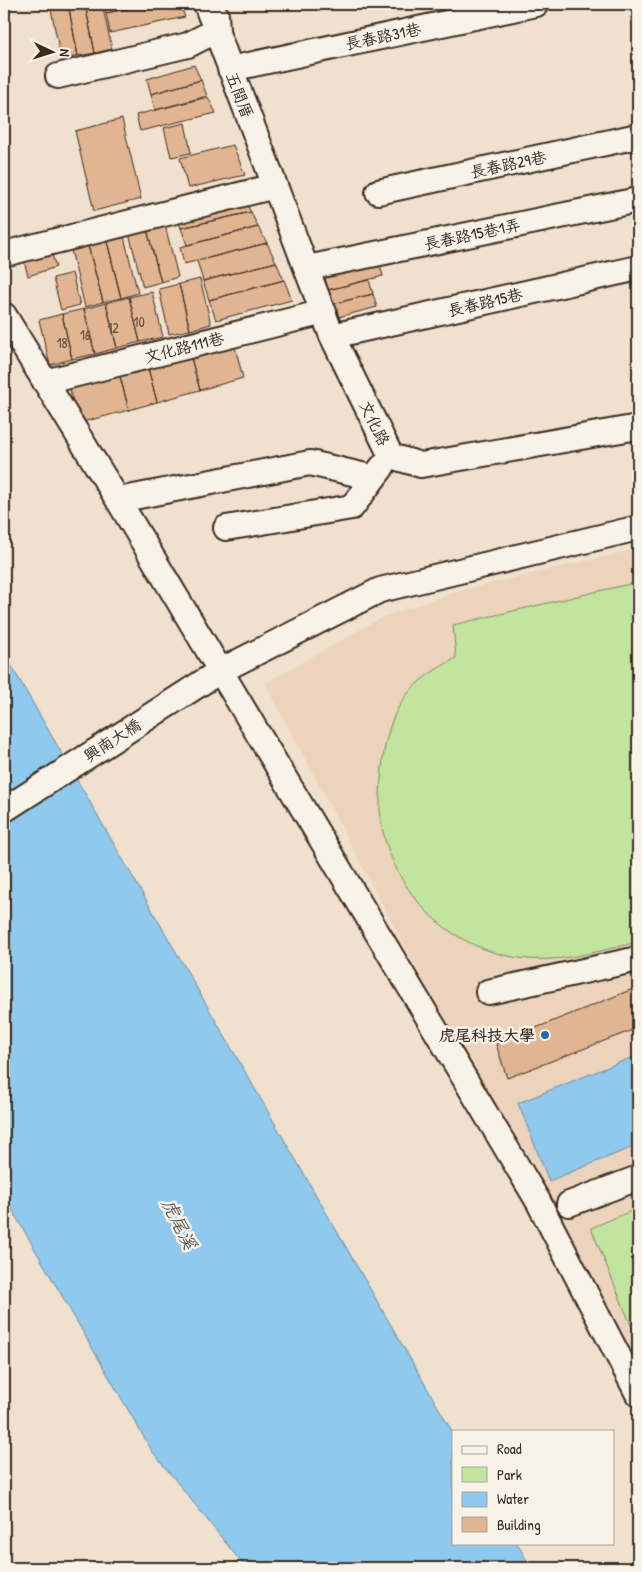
<svg xmlns="http://www.w3.org/2000/svg" width="642" height="1572" font-family="'Patrick Hand','LXGW WenKai TC',sans-serif">
<style>
.built{fill:#ecd3bc}
.green{fill:#c1e49e;stroke:#7e875e}
.water{fill:#8fc9ee;stroke:#6d899b}
.building{fill:#e1b592;stroke:#3b2a1e}
.lines{fill:none;stroke-linecap:round;stroke-linejoin:round}
.minor-casing{stroke:#3b2a1e;stroke-width:28}
.minor{stroke:#f7f3e8;stroke-width:24}
.poi-dot{fill:#1f6fb2;stroke:#f7f3e8;stroke-width:2}
.labels{text-anchor:middle;stroke-width:5;stroke-linejoin:round;paint-order:stroke}
.number-label{font-size:14px;fill:#644d3b}
.street-label{font-size:16px;fill:#3b2a1e;stroke:#f7f3e8}
.poi-label{font-size:16px;font-weight:bold;fill:#3b2a1e;stroke:#f7f3e8;text-anchor:end}
.water-label{font-size:18px;font-style:italic;fill:#505252;stroke:#f7f3e8}
</style>
<rect width="100%" height="100%" fill="#f0e0ce"/>
<filter id="ink" filterUnits="userSpaceOnUse"><feTurbulence type="fractalNoise" baseFrequency=".02" numOctaves="2"/><feDisplacementMap in="SourceGraphic" scale="10" xChannelSelector="R" yChannelSelector="G"/><feConvolveMatrix kernelMatrix="1 2 1 2 8 2 1 2 1" color-interpolation-filters="sRGB"/></filter>
<g filter="url(#ink)">
<path class="built" d="M638,549V1386L265,683L383,617L458,591Z"/>
<path class="green" d="M638,582V942C595,952 552,966 508,956C445,943 398,894 383,832C378,811 380,789 382,768C384,746 389,722 401,703C413,682 436,669 456,658L453,625Z
M638,1208V1342L591,1228Z"/>
<path class="water" d="M4,653L453,1433V1543H517L531,1568H246L152,1451L4,1196Z
M638,1055V1145L549,1181L518,1103Z"/>
<path class="building" d="M50,4H68L78,56L61,60Z
M68,4H85L95,53L78,56Z
M85,4H102L112,49L95,53Z
M104,4H151L106,13Z
M151,4H180L185,17L110,33L106,13Z
M194,65L201,80L151,94L147,79Z
M201,80L207,96L155,110L151,94Z
M208,97L216,113L140,131L136,115Z
M122,119L141,199L94,211L75,131Z
M185,123L191,153L171,157L164,128Z
M233,145L245,175L188,188L180,158Z
M243,198L251,212L181,228L175,214Z
M251,212L258,227L187,245L181,228Z
M163,217L178,277L161,282L145,222Z
M145,222L161,282L143,287L127,226Z
M258,227L267,243L184,264L180,247Z
M122,229L138,293L121,298L105,233Z
M105,233L121,298L103,302L86,238Z
M86,238L103,302L85,307L69,242Z
M267,243L276,262L203,281L197,261Z
M50,249L56,267L28,276L23,257Z
M379,261L383,276L328,290L324,275Z
M276,262L284,280L209,300L203,281Z
M72,273L80,305L61,310L53,278Z
M200,279L211,324L190,330L179,284Z
M284,280L292,300L216,320L209,300Z
M369,280L373,294L332,304L328,290Z
M179,284L190,330L169,334L159,289Z
M152,292L163,337L140,342L129,297Z
M373,294L377,307L335,318L332,304Z
M129,297L140,342L117,348L106,303Z
M106,303L117,348L95,354L84,309Z
M84,309L95,354L72,359L62,314Z
M62,314L72,359L50,365L39,320Z
M233,339L243,378L200,390L189,351Z
M189,351L200,390L157,402L148,368Z
M148,368L157,402L129,410L118,369Z
M118,369L129,410L79,423L68,383Z
M638,987V1028L507,1078L496,1044Z"/>
<g class="lines">
<g class="minor-casing">
<path id="minor" d="M206,4L332,336L391,456L421,465L638,427
M230,69L536,4
M58,76L188,45L217,30L216,15
M378,192L638,136
M4,254L275,186
M307,268L638,200
M4,315L118,500L538,1201L638,1394
M332,336L638,268
M45,382L324,312
M118,500L310,463L374,478
M226,528L352,507L382,467
M4,810L220,671L380,590L638,528
M488,992L638,959
M569,1204L638,1178"/>
</g>
<use href="#minor" class="minor"/>
</g>
</g>
<circle class="poi-dot" cx="545" cy="1035" r="5"/>
<g class="labels">
<g class="number-label">
<text x="139" y="327">10</text>
<text x="113" y="333">12</text>
<text x="85" y="340">16</text>
<text x="62" y="348">18</text>
</g>
<g class="street-label">
<text transform="translate(383 36) rotate(-12)" y="6">長春路31巷</text>
<text transform="translate(240 95) rotate(69)" y="6">五間厝</text>
<text transform="translate(508 164) rotate(-12)" y="6">長春路29巷</text>
<text transform="translate(472 234) rotate(-12)" y="6">長春路15巷1弄</text>
<text transform="translate(485 302) rotate(-13)" y="6">長春路15巷</text>
<text transform="translate(184 347) rotate(-14)" y="6">文化路111巷</text>
<text transform="translate(375 423) rotate(64)" y="6">文化路</text>
<text transform="translate(112 740) rotate(-33)" y="6">興南大橋</text>
</g>
<g class="poi-label">
<text x="535" y="1041">虎尾科技大學</text>
</g>
<g class="water-label">
<text transform="translate(179 1224) rotate(63)" y="6">虎尾溪</text>
</g>
</g>
<rect width="642" height="1572" fill="none" stroke="#f7f3e8" stroke-width="20"/>
<rect x="10" y="10" width="622" height="1552" fill="none" stroke="#3b2a1e" stroke-width="2" filter="url(#ink)"/>
<rect x="452" y="1430" width="162" height="115" fill="#f7f3e8" stroke="#aca397"/>
<rect x="462" y="1446" width="25" height="8" fill="#f7f3e8" stroke="#aca397"/>
<text x="497" y="1454" font-size="15" fill="#3b2a1e">Road</text>
<rect x="462" y="1467" width="25" height="15" fill="#c1e49e" stroke="#aca397"/>
<text x="497" y="1480" font-size="15" fill="#3b2a1e">Park</text>
<rect x="462" y="1492" width="25" height="15" fill="#8fc9ee" stroke="#aca397"/>
<text x="497" y="1504" font-size="15" fill="#3b2a1e">Water</text>
<rect x="462" y="1517" width="25" height="15" fill="#e1b592" stroke="#aca397"/>
<text x="497" y="1530" font-size="15" fill="#3b2a1e">Building</text>
<g transform="translate(52 52) rotate(94)" stroke="#f7f3e8" stroke-width="4" paint-order="stroke">
<path d="M0-4L9 19L0 12L-9 19Z" fill="#3b2a1e"/>
<text y="-8" font-size="14" font-weight="bold" text-anchor="middle" fill="#3b2a1e">N</text>
</g>
</svg>
